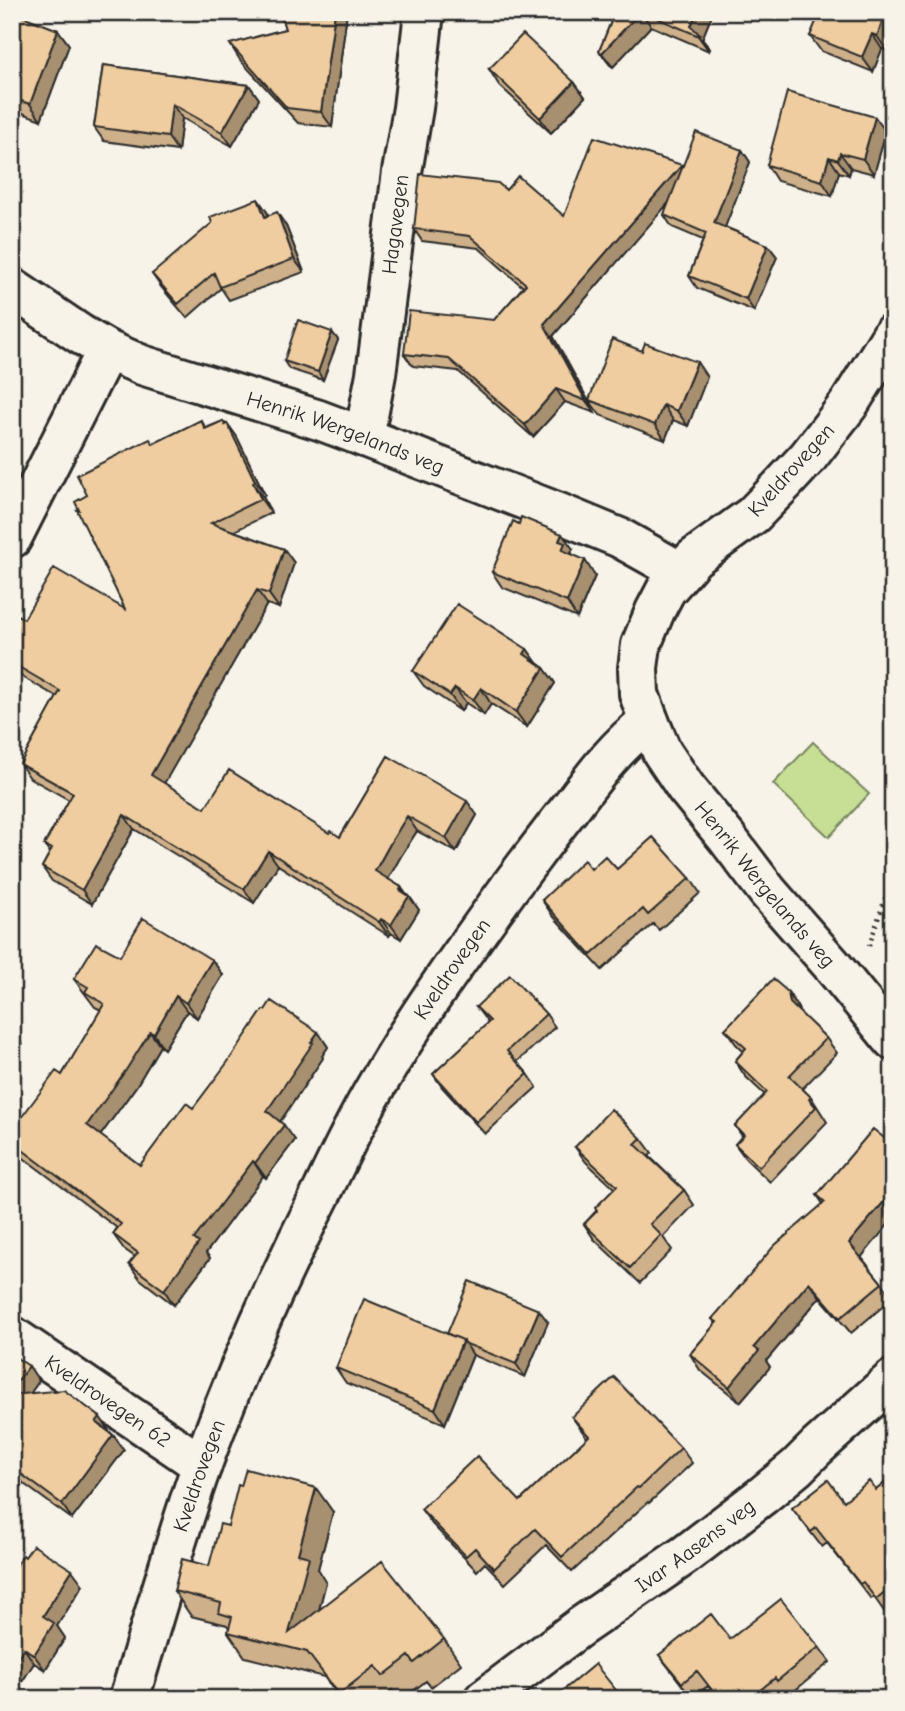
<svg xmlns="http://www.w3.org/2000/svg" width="905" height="1711" font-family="'Comic Neue',sans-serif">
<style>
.green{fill:#c6df95;stroke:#788560;stroke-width:2}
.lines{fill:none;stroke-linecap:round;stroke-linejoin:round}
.minor-casing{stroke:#2b2b2b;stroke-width:44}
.path{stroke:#2b2b2b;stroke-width:4.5;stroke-dasharray:2 5;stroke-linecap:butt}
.minor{stroke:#f7f3e8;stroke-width:38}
.wall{fill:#ceb08a;stroke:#2b2b2b;stroke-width:2}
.shaded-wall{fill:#a79070;stroke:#2b2b2b;stroke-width:2}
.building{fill:#efcda0;stroke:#2b2b2b;stroke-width:2}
.labels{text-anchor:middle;stroke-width:6;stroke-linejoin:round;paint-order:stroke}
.street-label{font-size:21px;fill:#2b2b2b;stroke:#f7f3e8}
</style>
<rect width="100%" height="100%" fill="#f7f3e8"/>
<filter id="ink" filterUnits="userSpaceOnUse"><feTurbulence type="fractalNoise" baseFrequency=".0143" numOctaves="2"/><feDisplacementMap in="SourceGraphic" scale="14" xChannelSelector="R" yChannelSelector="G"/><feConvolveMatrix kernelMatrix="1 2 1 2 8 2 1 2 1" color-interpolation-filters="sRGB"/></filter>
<g filter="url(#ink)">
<path class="green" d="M813,742L869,794L829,837L773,784Z"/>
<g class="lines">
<g class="minor-casing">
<g id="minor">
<path id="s1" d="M12,288L80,334L107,350L142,365L319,420L364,437L559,513L620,538L681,572"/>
<path id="s2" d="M893,333L849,404L808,457L784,483L753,515L694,558L666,590L655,611L641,645L638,668L639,694L649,721L662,752L686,788L727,838L768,892L831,964L893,1040"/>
<path id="s3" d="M364,437L376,374L402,172L413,108L424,12"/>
<path d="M12,538L107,350"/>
<path id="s4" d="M12,1336L202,1465"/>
<path id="s5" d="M129,1699C153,1620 175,1540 203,1462C237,1369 278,1278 323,1190C340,1154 357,1119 377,1085C417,1015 465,949 512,884C531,859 550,833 570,808C594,776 617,745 649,721"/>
<path id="s6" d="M484,1699L580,1627L685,1555L762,1496L797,1467L817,1447L893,1379"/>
</g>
</g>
<path class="path" d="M869,946L893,875"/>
<use href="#minor" class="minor"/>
</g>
<path class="wall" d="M12,12L58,30L69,45L41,120L12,109Z
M280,12H347L332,127L298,123L240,60L230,44L285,29Z
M615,12H713L702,39L710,49L709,51L651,26L613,67L610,65L599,51Z
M893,12L887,51L882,49L873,72L821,51L810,36Z
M103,65L249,85L259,99L232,146L182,118L178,151L104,141L94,127Z
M489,69L574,82L585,97L551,133L499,85Z
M886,132L874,174L851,168L849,175L839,172L832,196L777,181L767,165Z
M742,150L750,162L725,227L768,245L777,257L754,311L697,288L689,276L703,240L672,227L664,215L668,203L553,336L595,413L565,402L533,437L458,371L413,366L404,354L494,320L523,287L479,248L422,241L414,229L506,190L564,216L682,165Z
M267,212L268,216L286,226L304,272L229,300L221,288L187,318L161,287L152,274Z
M332,332L338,340L323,380L289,369L284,361Z
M707,377L688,426L673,420L665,440L600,415L589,400Z
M201,420L206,428L223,421L225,424L227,423L237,437L265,495L263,497L271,513L234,531L284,549L294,563L279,608L267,604L164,783L205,808L329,833L340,837L388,756L477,815L456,852L417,831L401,856L388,879L401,887L406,894L409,896L419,910L401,939L391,933L389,936L278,865L254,903L134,829L92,904L52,881L42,867L50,852L44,845L69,800L30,778L20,764L57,697L12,671V612L24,619L125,609L79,510L87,495L153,444Z
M573,549L571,552L574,556L595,576L577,618L502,587L492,572Z
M527,649L537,663L544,668L555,683L527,727L491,704L484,715L466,703L461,711L424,686L413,671Z
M591,869H617L690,878L700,893L659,930L653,924L602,970L552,915L542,900Z
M120,956L212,960L223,975L197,1018L187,1011L164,1049L160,1046L137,1085L100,1136L140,1165L193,1108L318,1032L328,1047L322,1056L323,1058L280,1122L295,1140L266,1178L263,1176L206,1253L210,1258L174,1305L140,1279L129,1264L135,1257L124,1249L113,1234L117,1228L17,1153L12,1146V1130L62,1075L101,1010L95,1007L74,979Z
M788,992L798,1008L799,1012L826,1038L837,1053L802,1089L811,1097L827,1122L770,1182L746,1159L735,1144L742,1136L735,1126L765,1095L745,1076L735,1061L743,1051L736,1044L725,1029Z
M476,1007L546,1014L555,1027L517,1062L528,1074L537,1087L485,1134L442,1087L433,1074L488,1023Z
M641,1138L652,1153L649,1156L684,1190L694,1205L663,1237L672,1250L640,1283L594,1239L584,1224L596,1211L614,1188L586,1162L575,1147Z
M893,1145L861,1257L882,1283L893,1298L851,1333L820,1297L766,1361L770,1367L740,1402L700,1370L690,1354L716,1323L712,1319L823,1204L817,1195Z
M548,1322L525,1377L473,1355L445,1424L346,1383L336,1368L447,1334Z
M12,1355L39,1381L30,1393L110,1432L113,1435L124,1450L72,1519L24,1484L12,1469Z
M572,1417L681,1448L692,1463L649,1503L648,1502L572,1572L546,1545L505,1584L485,1563L477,1571L432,1524L421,1509L520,1501L587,1438Z
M893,1477V1609L886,1614L874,1597L871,1599L827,1543L822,1547L792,1508L844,1501L876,1490Z
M333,1512L318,1569L326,1582L319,1610L444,1639L461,1664L431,1687L426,1681L403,1699H399L392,1690L381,1699H341L324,1677L245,1657L228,1632L229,1628L227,1625L191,1616L174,1591L209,1566L228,1526Z
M12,1572L83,1585L57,1626L65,1638L45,1670L34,1663L20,1685L12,1680Z
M730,1639L819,1647L830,1662L788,1696L786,1693L779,1699H718L708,1686L692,1698L659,1655Z"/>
<path class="shaded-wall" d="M335,12H347L332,127L321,112Z
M640,12H641L651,26L613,67L602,53Z
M697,12H713L702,39L710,49L709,51L691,26Z
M886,12H893V37L887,51L877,36Z
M58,30L69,45L41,120L30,104Z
M872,34L882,49L873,72L862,57Z
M574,82L585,97L551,133L540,118Z
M249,85L259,99L232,146L222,132Z
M172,104L182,118L178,151L168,137Z
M875,117L886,132L874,174L863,159Z
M742,150L750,162L722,235L714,223Z
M840,153L851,168L849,175L838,160Z
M829,157L839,172L832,196L822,181Z
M682,165L691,177L553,336L595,413L586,401L544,324Z
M258,199L267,212L274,230L265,217Z
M277,212L286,226L304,272L294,259Z
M768,245L777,257L754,311L746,299Z
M332,332L338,340L323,380L318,372Z
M697,362L707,377L688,426L677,411Z
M556,389L565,402L533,437L525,425Z
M663,405L673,420L665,440L655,425Z
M223,421L232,434L227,423L237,437L265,495L255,481Z
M253,483L263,497L271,513L261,499Z
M562,534L573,549L571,552L575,558L562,550L559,541Z
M284,549L294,563L279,608L269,594Z
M585,560L595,576L577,618L567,602Z
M257,590L267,604L161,789L151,775Z
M527,649L538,664L524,654Z
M544,668L555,683L527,727L516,712Z
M455,688L466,703L461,711L450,695Z
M481,688L491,704L484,715L473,700Z
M467,801L477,815L456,852L446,838Z
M124,815L134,829L92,904L82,890Z
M407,816L417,831L401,856L385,885L375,871L391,842Z
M268,851L278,865L254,903L244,889Z
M401,887L408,898L409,896L419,910L401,939L391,925Z
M381,919L391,933L389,936L379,922Z
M212,960L223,975L197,1018L186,1003Z
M788,992L798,1008L800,1018L790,1003Z
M176,996L187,1011L164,1049L154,1034Z
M12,1030L22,1044L12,1059Z
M150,1032L160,1046L137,1085L97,1140L87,1125Z
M318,1032L328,1047L322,1056L323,1058L277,1126L267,1111Z
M284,1125L295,1140L266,1178L255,1163Z
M253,1161L263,1176L206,1253L210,1258L174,1305L164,1290L194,1239Z
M893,1191V1219L860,1259L849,1243Z
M809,1282L820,1297L766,1361L770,1367L740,1402L729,1387L754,1347Z
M539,1310L548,1322L525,1377L516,1364Z
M463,1340L473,1355L445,1424L435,1409Z
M29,1366L39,1381L18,1411L12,1403V1388Z
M100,1417L110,1432L96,1422Z
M113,1435L124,1450L72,1519L62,1504Z
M316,1488L333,1512L318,1569L326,1582L308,1653L289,1633L298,1554Z
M72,1570L83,1585L57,1626L65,1638L45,1670L34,1655L43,1616Z
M24,1648L34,1663L20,1685L12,1674V1666Z"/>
<path class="building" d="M12,12L58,30L30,104L12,98Z
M280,12H335L321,112L287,108L230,44L285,29Z
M615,12H640L602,53L599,51Z
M643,12H697L691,26L700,35L699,36Z
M820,12H886L877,36L872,34L862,57L810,36Z
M523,34L574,82L540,118L489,69Z
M103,65L249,85L222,132L172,104L168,137L94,127Z
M787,92L875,117L863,159L840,153L838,160L829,157L822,181L767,165Z
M696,132L742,150L714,223L768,245L746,299L689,276L706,233L664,215Z
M594,137L682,165L544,324L586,401L556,389L525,425L449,359L404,354L409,311L494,320L526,284L470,236L414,229L420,174L498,183L506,190L518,176L564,216Z
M258,199L265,217L277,212L294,259L220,287L214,273L178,304L152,274L212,223L210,217Z
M298,320L332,332L318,372L284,361Z
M612,339L642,351L645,343L697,362L677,411L663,405L655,425L589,400Z
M201,420L205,429L223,421L225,425L227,423L255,481L253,483L261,499L211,523L284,549L269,594L257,590L151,775L205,808L229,770L329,833L331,831L340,837L388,756L467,801L446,838L407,816L391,842L375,871L401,887L400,890L409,896L391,925L381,919L379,922L268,851L244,889L124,815L82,890L42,867L52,849L44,845L73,793L20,764L60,691L12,663V612L24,619L54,568L125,609L77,510H79L75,502L87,495L77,475L150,439L153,444Z
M521,517L562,534L559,541L565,543L562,550L585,560L567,602L492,572L513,521L519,524Z
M457,604L527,649L524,654L544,668L516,712L481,688L473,700L455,688L450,695L413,671Z
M653,837L690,878L648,915L643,909L591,955L542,900L584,860L591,869L605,856L617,869Z
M143,918L212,960L186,1003L176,996L154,1034L150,1032L126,1070L87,1125L140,1165L186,1103L193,1108L227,1063L263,1010H265L271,1001L318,1032L311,1042L313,1043L267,1111L284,1125L255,1163L253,1161L194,1239L199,1243L164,1290L129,1264L138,1253L113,1234L121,1224L12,1142V1130L56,1071L62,1075L104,1004L85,992L88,987L74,979L96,943L120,956Z
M510,975L546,1014L507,1051L528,1074L476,1122L433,1074L490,1021L476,1007Z
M773,979L788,992L790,1003L826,1038L789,1076L811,1097L809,1099L816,1107L759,1167L735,1144L744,1135L735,1126L767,1092L735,1061L746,1048L725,1029Z
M611,1109L641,1138L635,1144L684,1190L650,1224L661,1235L630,1268L584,1224L597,1211L595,1208L617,1186L575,1147Z
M873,1129L893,1145V1191L849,1243L882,1283L840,1318L809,1282L754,1347L759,1351L729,1387L690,1354L717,1322L712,1319L774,1246L825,1202L817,1195Z
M469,1281L539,1310L516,1364L464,1343L463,1340L447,1334Z
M364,1299L463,1340L435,1409L336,1368Z
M12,1355L29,1366L12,1388Z
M614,1377L681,1448L639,1488L637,1487L562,1557L535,1529L494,1569L475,1548L466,1556L421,1509L477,1456L520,1501L589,1436L572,1417Z
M64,1390L100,1417L96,1422L113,1435L62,1504L13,1468L16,1464L12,1461V1395Z
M246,1469L316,1488L298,1554L309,1557L289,1633L382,1561L444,1639L414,1663L409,1656L383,1676L375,1666L339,1694L307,1652L228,1632L232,1617L219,1613L221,1603L174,1591L182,1559L209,1566L220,1524L228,1526L238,1485L241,1486Z
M892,1477L893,1585L876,1599L863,1582L860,1584L816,1528L811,1532L792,1508L828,1480L844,1501L869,1481L876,1490Z
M33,1545L72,1570L43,1616L54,1623L34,1655L24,1648L12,1666V1572L23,1555L25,1557Z
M781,1599L819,1647L777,1681L775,1678L749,1699H719L697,1671L682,1683L659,1655L711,1614L730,1639Z
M595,1664L623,1699H564L560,1693Z"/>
</g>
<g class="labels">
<g class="street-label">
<text dy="7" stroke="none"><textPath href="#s3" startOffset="215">Hagavegen</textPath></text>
<text dy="7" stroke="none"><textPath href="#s1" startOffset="366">Henrik Wergelands veg</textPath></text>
<text transform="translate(791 470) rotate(-48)" y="7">Kveldrovegen</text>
<text dy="7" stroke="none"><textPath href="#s2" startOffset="686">Henrik Wergelands veg</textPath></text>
<text dy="7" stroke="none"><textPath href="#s5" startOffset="802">Kveldrovegen</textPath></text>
<text dy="7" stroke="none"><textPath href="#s4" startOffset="116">Kveldrovegen 62</textPath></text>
<text dy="7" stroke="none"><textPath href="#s5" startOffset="234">Kveldrovegen</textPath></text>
<text dy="7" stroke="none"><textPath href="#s6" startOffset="261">Ivar Aasens veg</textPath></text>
</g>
</g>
<rect width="905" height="1711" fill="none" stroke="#f7f3e8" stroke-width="42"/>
<rect x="21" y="21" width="863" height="1669" fill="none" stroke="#2b2b2b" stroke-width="2.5" filter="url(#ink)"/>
</svg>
